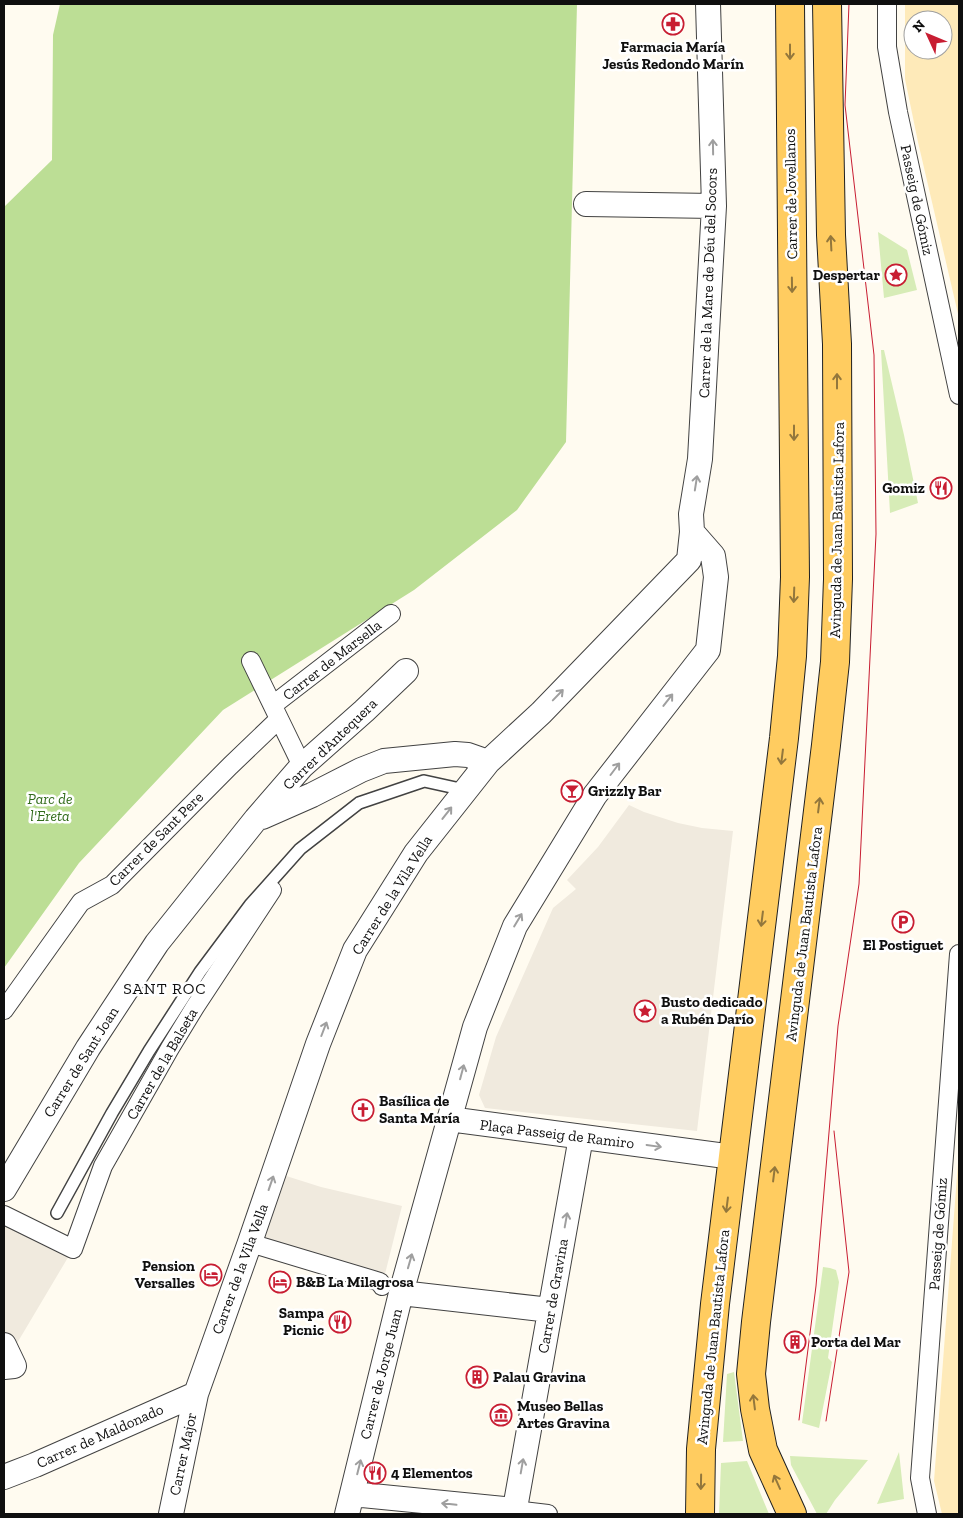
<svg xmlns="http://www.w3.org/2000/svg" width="963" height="1518" font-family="'Zilla Slab',serif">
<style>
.green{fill:#d7ecb7}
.forest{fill:#bcde95}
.sand{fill:#feeab9;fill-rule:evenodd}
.plaza{fill:#f0eade}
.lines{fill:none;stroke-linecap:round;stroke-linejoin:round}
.service-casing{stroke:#424242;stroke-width:14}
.pedestrian-casing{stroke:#424242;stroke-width:20}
.minor-casing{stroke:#424242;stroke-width:26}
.primary-casing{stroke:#202020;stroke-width:30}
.service{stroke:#fff;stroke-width:11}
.pedestrian{stroke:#fff;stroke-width:18}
.minor{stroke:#fff;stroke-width:24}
.primary{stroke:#ffcc60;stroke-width:28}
.tram{stroke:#c81d32;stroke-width:1}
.oneway{stroke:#93773c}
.oneway2{stroke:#9f9f9f}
.labels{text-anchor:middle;stroke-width:5;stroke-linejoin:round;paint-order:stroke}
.poi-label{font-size:15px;font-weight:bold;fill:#0f0f0f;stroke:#fff;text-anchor:start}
.street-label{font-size:15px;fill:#0f0f0f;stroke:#fff}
.park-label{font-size:15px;font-style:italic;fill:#316b1a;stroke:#fff}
.neighbourhood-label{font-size:16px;letter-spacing:1px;fill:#0f0f0f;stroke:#fff}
</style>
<rect width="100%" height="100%" fill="#fffbf0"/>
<path class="green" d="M878,232L907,250L917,290L884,298Z
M881,350H884L904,435L918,503L890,513Z
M823,1267L830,1268L836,1270L839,1282L828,1358L832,1362L819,1428L802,1423Z
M734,1372L743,1441L723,1442L727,1374Z
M899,1452L904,1499L877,1504Z
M790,1456L868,1460L835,1500L826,1514H817L791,1465Z
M747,1461L769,1514H719L721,1463Z"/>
<path class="forest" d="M60,4H577L566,442L517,510L414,590L223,710L79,863L4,968V207L52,160L53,35Z"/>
<path class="sand" d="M905,4H959V318L918,142L905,79ZM913,20H943V50H913Z
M959,1149V1514H942L934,1481Z"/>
<path class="plaza" d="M629,805L644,812L678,823L702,828L733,831L697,1131L485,1108L479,1095L496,1037L553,908L576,889L567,880L598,847Z
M280,1174L321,1187L402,1206L382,1286L262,1241Z
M4,1215L73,1249L13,1350L4,1345Z"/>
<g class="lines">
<g class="service-casing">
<path id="service" d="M57,1213L112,1113L149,1051L200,972L250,905L300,849L359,803L424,781L465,790"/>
</g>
<g class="pedestrian-casing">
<path id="pedestrian" d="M887,4V47L898,112L959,395
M251,661L302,766
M273,705L391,614
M4,1010L81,902L112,885L230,766L279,719
M4,1215L73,1249L103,1166L170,1048L195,1007L272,890
M249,1245L260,1246L380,1282L382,1286
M514,1510L548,1514
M927,1514L920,1478L959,954"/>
</g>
<g class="minor-casing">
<path id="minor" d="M586,204L714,206
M262,817L312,795L361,770L384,761L455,754L468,755L488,762
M449,1119L733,1157
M4,1189L88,1048L157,943L256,819L302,766L364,711L406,671
M401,1293L550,1310
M4,1345L14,1366L4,1367
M4,1477L35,1465L196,1394
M352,1494L514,1510
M171,1514L196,1394L249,1245L318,1044L355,950L416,853L488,762L541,713L689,560L692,532L691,514L700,459L714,206L708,4
M347,1514L401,1293L475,1027L515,926L595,795L708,650L716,577L713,556L692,532
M514,1514L581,1137"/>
</g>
<g class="primary-casing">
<path id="primary" d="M700,1514L701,1449L715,1304L784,738L792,656L795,577L790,4
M792,1514L763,1450L755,1409L751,1374L756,1322L826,745L835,662L838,579L837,344L831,235L827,4"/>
</g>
<use href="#service" class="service"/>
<use href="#pedestrian" class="pedestrian"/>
<use href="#minor" class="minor"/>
<use href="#primary" class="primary"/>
<path class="tram" d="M799,1420L816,1286L838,1026L859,884L876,534L874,355L845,105L849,4
M826,1421L849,1272L834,1131"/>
</g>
<defs><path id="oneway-shaft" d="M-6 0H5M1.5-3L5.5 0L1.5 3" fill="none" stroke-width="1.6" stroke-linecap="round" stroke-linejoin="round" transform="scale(1.25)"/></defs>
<g class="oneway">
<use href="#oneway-shaft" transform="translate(790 52) rotate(90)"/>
<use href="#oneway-shaft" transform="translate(831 243) rotate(-93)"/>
<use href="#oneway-shaft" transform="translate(792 285) rotate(89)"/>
<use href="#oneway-shaft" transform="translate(837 381) rotate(-90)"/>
<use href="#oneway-shaft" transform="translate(794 433) rotate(90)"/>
<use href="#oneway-shaft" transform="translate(794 595) rotate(92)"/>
<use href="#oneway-shaft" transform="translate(782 757) rotate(97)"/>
<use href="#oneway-shaft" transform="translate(819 805) rotate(-83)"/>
<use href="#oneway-shaft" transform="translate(762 919) rotate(97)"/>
<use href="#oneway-shaft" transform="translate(774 1174) rotate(-83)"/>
<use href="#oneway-shaft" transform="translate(727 1205) rotate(97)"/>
<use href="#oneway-shaft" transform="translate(754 1402) rotate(-97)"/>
<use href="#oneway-shaft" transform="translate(701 1482) rotate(91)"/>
<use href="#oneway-shaft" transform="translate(777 1482) rotate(-114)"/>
</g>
<g class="oneway2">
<use href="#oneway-shaft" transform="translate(713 147) rotate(-91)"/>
<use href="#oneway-shaft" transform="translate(696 483) rotate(-81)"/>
<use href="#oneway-shaft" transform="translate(558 695) rotate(-46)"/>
<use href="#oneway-shaft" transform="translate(668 700) rotate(-52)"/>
<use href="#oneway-shaft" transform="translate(615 769) rotate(-53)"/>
<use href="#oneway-shaft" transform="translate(447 813) rotate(-52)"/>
<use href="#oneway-shaft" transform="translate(518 920) rotate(-59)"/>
<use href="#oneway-shaft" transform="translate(324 1029) rotate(-69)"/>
<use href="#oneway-shaft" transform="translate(462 1072) rotate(-75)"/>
<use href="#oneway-shaft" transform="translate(654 1146) rotate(8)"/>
<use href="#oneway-shaft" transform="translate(271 1183) rotate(-71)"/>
<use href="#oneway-shaft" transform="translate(566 1220) rotate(-80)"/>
<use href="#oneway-shaft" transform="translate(410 1261) rotate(-74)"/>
<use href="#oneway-shaft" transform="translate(522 1466) rotate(-80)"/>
<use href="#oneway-shaft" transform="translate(359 1467) rotate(-76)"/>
<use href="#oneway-shaft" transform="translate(449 1504) rotate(-174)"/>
</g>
<defs>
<g id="pharmacy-ring" transform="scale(1.125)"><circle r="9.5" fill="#fff" stroke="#c81d32" stroke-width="1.5"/><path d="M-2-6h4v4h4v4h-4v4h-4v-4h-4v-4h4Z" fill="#c81d32"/></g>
<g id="sight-ring" transform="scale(1.125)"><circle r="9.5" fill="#fff" stroke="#c81d32" stroke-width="1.5"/><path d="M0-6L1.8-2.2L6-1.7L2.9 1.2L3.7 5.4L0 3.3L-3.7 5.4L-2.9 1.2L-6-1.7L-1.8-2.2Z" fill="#c81d32"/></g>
<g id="restaurant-ring" transform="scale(1.125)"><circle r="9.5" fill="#fff" stroke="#c81d32" stroke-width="1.5"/><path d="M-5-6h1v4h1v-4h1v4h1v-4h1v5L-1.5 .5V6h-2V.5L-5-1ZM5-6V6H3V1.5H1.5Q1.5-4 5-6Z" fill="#c81d32"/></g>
<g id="bar-ring" transform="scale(1.125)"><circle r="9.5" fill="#fff" stroke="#c81d32" stroke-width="1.5"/><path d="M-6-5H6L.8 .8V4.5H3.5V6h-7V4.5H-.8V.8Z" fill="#c81d32"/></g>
<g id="parking-ring" transform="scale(1.125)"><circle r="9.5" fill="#fff" stroke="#c81d32" stroke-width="1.5"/><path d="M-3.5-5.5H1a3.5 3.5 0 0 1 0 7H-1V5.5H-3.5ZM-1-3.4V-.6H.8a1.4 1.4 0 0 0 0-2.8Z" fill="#c81d32"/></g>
<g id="church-ring" transform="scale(1.125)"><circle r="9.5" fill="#fff" stroke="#c81d32" stroke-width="1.5"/><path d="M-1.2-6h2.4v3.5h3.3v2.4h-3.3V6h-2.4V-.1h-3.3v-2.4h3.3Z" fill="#c81d32"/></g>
<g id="hotel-ring" transform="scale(1.125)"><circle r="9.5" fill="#fff" stroke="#c81d32" stroke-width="1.5"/><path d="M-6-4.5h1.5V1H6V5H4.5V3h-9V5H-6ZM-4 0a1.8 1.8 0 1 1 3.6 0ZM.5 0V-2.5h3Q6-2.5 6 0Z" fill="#c81d32"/></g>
<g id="building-ring" transform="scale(1.125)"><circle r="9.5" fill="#fff" stroke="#c81d32" stroke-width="1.5"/><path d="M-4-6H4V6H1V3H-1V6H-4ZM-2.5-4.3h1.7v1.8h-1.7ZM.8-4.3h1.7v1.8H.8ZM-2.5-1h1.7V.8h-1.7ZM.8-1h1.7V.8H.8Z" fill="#c81d32"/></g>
<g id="museum-ring" transform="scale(1.125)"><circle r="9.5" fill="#fff" stroke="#c81d32" stroke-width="1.5"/><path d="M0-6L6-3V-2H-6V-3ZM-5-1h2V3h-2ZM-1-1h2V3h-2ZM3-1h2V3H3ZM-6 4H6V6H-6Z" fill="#c81d32"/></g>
</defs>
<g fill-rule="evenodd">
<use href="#pharmacy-ring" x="673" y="24"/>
<use href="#sight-ring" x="896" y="275"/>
<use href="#restaurant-ring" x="941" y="488"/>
<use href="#bar-ring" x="572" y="791"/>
<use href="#parking-ring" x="903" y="922"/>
<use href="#sight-ring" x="645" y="1011"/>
<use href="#church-ring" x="363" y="1110"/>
<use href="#hotel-ring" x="211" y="1275"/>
<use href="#hotel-ring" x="280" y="1282"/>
<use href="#restaurant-ring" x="340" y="1322"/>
<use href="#building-ring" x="795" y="1342"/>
<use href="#building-ring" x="477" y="1377"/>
<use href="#museum-ring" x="501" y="1415"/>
<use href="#restaurant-ring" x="375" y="1473"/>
</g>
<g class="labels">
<g class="poi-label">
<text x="673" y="52" text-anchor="middle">Farmacia María<tspan x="673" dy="17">Jesús Redondo Marín</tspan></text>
<text x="880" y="280" text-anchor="end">Despertar</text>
<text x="925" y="493" text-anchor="end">Gomiz</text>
<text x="588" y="796">Grizzly Bar</text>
<text x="903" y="950" text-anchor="middle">El Postiguet</text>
<text x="661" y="1007">Busto dedicado<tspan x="661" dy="17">a Rubén Darío</tspan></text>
<text x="379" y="1106">Basílica de<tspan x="379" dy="17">Santa María</tspan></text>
<text x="195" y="1271" text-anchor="end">Pension<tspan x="195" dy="17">Versalles</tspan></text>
<text x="296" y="1287">B&amp;B La Milagrosa</text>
<text x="324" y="1318" text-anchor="end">Sampa<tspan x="324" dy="17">Picnic</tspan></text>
<text x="811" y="1347">Porta del Mar</text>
<text x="493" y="1382">Palau Gravina</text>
<text x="517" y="1411">Museo Bellas<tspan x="517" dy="17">Artes Gravina</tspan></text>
<text x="391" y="1478">4 Elementos</text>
</g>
<g class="street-label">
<text transform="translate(791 194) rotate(-91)" y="5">Carrer de Jovellanos</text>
<text transform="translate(917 200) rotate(78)" y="5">Passeig de Gómiz</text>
<text transform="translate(708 283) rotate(-88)" y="5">Carrer de la Mare de Déu del Socors</text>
<text transform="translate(837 530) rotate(-89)" y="5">Avinguda de Juan Bautista Lafora</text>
<text transform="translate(332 660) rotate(-38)" y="5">Carrer de Marsella</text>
<text transform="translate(330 744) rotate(-44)" y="5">Carrer d'Antequera</text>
<text transform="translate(156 839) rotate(-45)" y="5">Carrer de Sant Pere</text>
<text transform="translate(392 895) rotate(-58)" y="5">Carrer de la Vila Vella</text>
<text transform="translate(804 934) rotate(-83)" y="5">Avinguda de Juan Bautista Lafora</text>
<text transform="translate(81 1062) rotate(-58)" y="5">Carrer de Sant Joan</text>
<text transform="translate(162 1064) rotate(-60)" y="5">Carrer de la Balseta</text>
<text transform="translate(557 1134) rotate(7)" y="5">Plaça Passeig de Ramiro</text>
<text transform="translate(938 1234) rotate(-86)" y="5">Passeig de Gómiz</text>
<text transform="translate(240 1269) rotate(-70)" y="5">Carrer de la Vila Vella</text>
<text transform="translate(553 1296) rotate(-80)" y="5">Carrer de Gravina</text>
<text transform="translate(713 1337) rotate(-84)" y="5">Avinguda de Juan Bautista Lafora</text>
<text transform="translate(381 1374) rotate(-76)" y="5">Carrer de Jorge Juan</text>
<text transform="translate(100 1436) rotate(-24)" y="5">Carrer de Maldonado</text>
<text transform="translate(183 1454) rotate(-78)" y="5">Carrer Major</text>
</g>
<g class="park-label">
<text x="50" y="804">Parc de<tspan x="50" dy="17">l'Ereta</tspan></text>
</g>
<g class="neighbourhood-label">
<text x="165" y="994">SANT ROC</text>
</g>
</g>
<rect width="963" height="1518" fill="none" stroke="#0f0f0f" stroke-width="10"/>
<g transform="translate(928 35) rotate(314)"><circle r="24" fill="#ffffff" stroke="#9f9f9f"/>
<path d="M0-4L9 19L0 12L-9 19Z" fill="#c81d32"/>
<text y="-8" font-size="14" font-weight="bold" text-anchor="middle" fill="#0f0f0f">N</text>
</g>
</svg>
